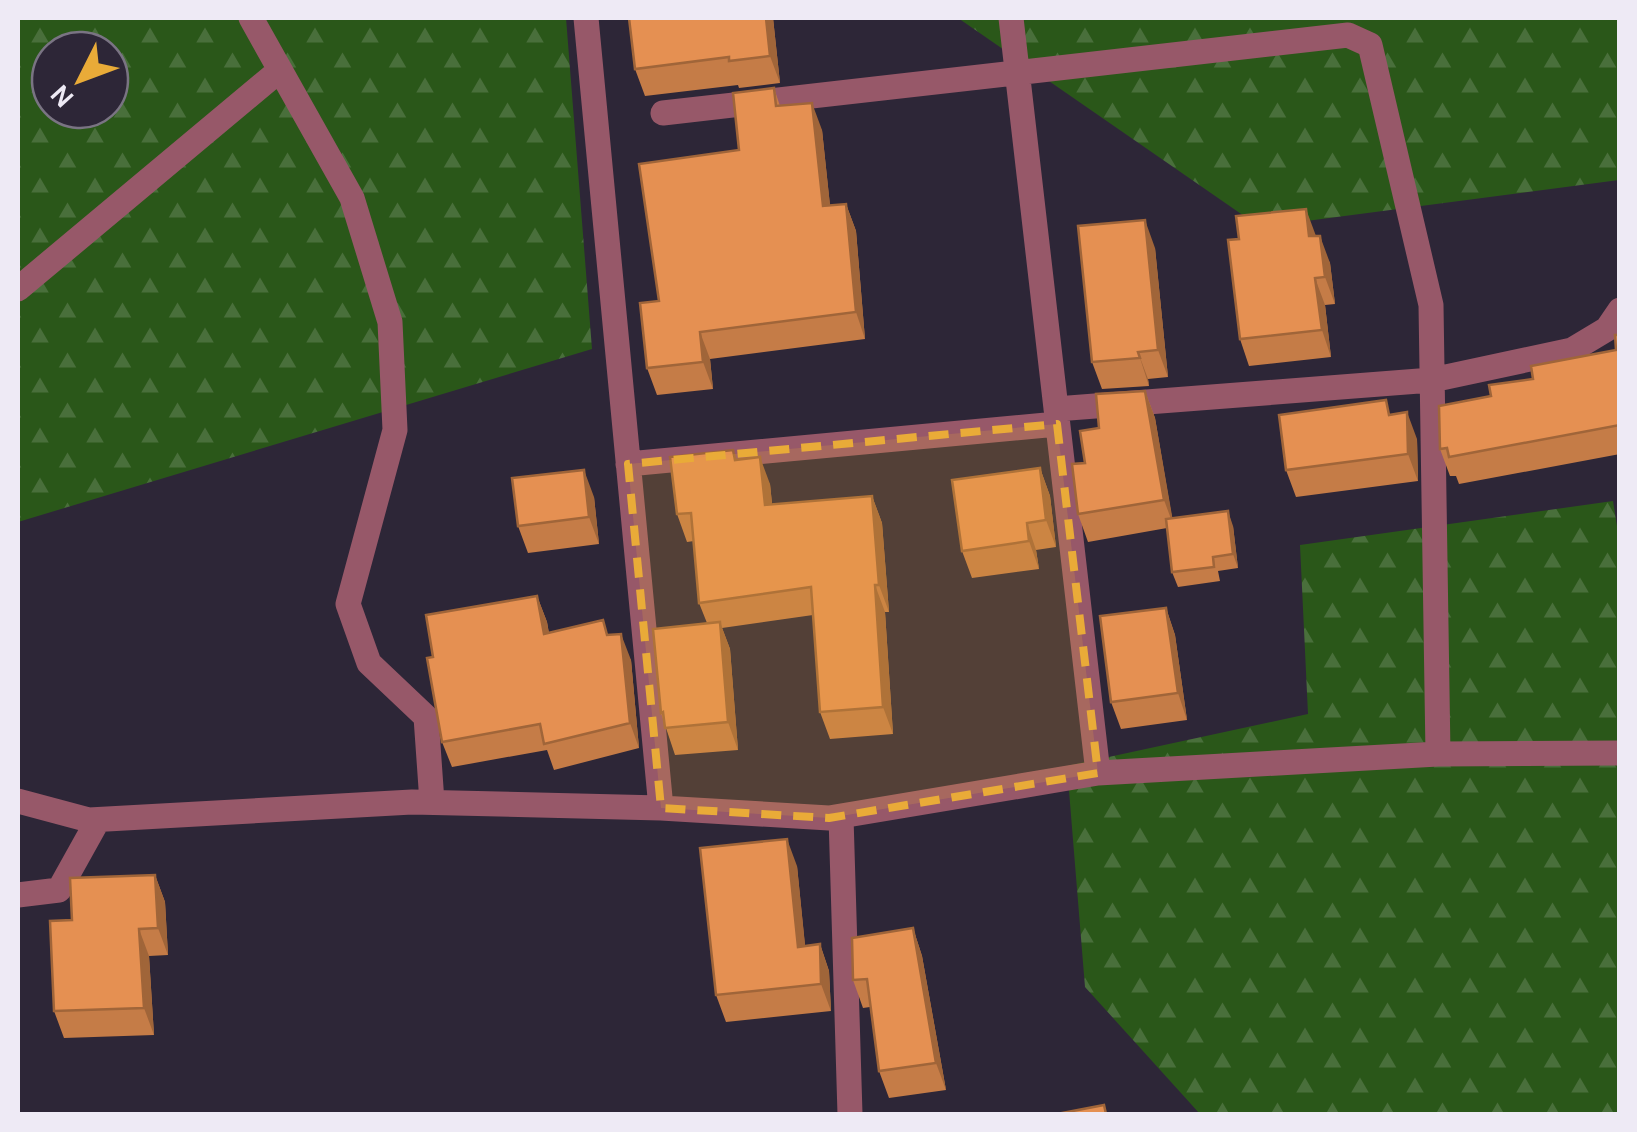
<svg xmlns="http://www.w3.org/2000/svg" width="1637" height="1132" font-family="Karla,sans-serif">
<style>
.forest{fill:url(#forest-firs);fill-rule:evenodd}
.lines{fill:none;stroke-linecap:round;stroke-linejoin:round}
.street{stroke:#975869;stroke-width:25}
.wall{fill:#c57c47}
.shaded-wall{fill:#a06539}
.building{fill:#e59052;stroke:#a06539;stroke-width:2.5}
.marked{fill:#e9ab38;fill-opacity:0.2;stroke:#e9ab38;stroke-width:8;stroke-dasharray:20 12;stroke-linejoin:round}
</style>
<defs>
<pattern id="forest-firs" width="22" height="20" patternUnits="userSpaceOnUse" patternTransform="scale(2.5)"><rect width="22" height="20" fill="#2a5719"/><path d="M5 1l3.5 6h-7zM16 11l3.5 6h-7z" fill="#496f3b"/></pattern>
</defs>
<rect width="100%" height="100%" fill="#2d2637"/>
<path class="forest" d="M18,18H566L592,349L18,522ZM50,50H110V110H50Z
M958,18H1619V180L1260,227Z
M1613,501L1620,545L1619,1114H1200L1085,987L1067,766L1308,714L1300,545Z"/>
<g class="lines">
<path class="street" d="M251,18L352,198L390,322L395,430L348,604L369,663L426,717L432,802
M586,18L661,808
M1011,18L1098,773
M663,113L1348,35L1370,45L1431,305L1438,754
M18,289L280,70
M1056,409L1432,380L1572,350L1607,329L1620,310
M628,464L1057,424
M18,801L89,820L412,802L661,808L829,818L1098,773L1438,754L1620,753
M841,817L850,1114
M18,895L59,890L98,820"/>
</g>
<path class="wall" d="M773,18L780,83L739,88L738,85L645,96L635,69Z
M774,88L780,106L822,130L830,206L846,204L856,231L865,339L710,359L713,389L657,395L647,368L659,301Z
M1316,236L1330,263L1335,304L1325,305L1331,357L1249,366L1240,339Z
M1155,248L1168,377L1148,379L1149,386L1102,389L1092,362Z
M1620,335V454L1459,484L1456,476H1450L1440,449L1491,396L1533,379L1616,350Z
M1145,391L1155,418L1172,518L1233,526L1238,568L1218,571L1220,581L1178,587L1172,572L1167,528L1088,542L1078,514L1085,463L1099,428Z
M1417,439L1418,481L1296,497L1286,470Z
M737,460L770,484L772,504L872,496L882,523L889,612H885L893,734L830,739L820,712L813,615L722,628L730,649L738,750L675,755L661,713L707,623L699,603L694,541L687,542L677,514Z
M1040,468L1050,496L1056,547L1036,550L1039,569L972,578L962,551Z
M594,497L599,544L528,553L518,526Z
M537,596L547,622L549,633L609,635L631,660L639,748L554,770L547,750L452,767L442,742L433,657Z
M1166,608L1175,635L1187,720L1121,729L1111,702Z
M797,866L805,946L820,944L829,971L831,1011L726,1022L716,995Z
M155,875L165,902L168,955L149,956L154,1035L64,1038L54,1011Z
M913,928L922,956L946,1090L889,1098L879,1071L870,1007L863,1008L853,980Z"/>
<path class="shaded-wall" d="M766,18H773L780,83L770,56Z
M812,103L822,130L833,233L823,206Z
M846,204L856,231L865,339L856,312Z
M1306,209L1316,236H1309Z
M1145,220L1155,248L1168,377L1158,350Z
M1320,236L1330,263L1335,304L1325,277Z
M1315,278L1325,305L1331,357L1322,330Z
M700,332L710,359L713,389L703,362Z
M1138,352L1148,379L1149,386L1140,358Z
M1145,391L1155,418L1174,527L1164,500Z
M1407,412L1417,439L1418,481L1408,454Z
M760,457L770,484L775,532L765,505Z
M1040,468L1050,496L1056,547L1046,520Z
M584,470L594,497L599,544L589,517Z
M872,496L882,523L889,612L879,585Z
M1228,511L1233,526L1238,568L1233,554Z
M1027,523L1036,550L1039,569L1029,541Z
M875,585L885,612L893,734L883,707Z
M537,596L547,622L553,660L544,634Z
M1166,608L1175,635L1187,720L1178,693Z
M720,622L730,649L738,750L728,722Z
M621,634L631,660L639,748L630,723Z
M787,839L797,866L808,974L798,947Z
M155,875L165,902L168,955L158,928Z
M913,928L922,956L946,1090L936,1063Z
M139,929L149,956L154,1035L144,1008Z
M820,944L829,971L831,1011L821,984Z"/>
<path class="building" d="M629,18H766L770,56L729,61V57L635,69Z
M774,88L776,106L812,103L823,206L846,204L856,312L700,332L703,362L647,368L640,303L659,301L639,164L739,150L733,93Z
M1306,209L1309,236H1320L1325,277L1315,278L1322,330L1240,339L1228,240L1239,239L1236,216Z
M1145,220L1158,350L1138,352L1140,358L1092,362L1078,226Z
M1615,335H1620V425L1449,457L1447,448L1440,449L1439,406L1491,396L1489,385L1533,379L1531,366L1616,350Z
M1145,391L1164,500L1078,514L1072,464L1085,463L1080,431L1099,428L1096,394Z
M1386,400L1389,415L1407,412L1408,454L1286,470L1279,415Z
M733,450L735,460L760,457L765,505L872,496L879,585H875L883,707L820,712L811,587L699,603L691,513L677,514L670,457Z
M1040,468L1046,520L1027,523L1029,541L962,551L952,480Z
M584,470L589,517L518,526L512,478Z
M1228,511L1233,554L1213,557L1214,567L1172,572L1166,519Z
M537,596L544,634L603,620L607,635L621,634L630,723L544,744L540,724L442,742L427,658L433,657L426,615Z
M1166,608L1178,693L1111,702L1100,616Z
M720,622L728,722L665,728L663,712L661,713L653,629Z
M787,839L798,947L820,944L821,984L716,995L700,848Z
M155,875L158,928L139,929L144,1008L54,1011L50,921L72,920L70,878Z
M913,928L936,1063L879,1071L867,979L853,980L852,938Z
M1104,1105L1106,1114H1057Z"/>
<path class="marked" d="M1057,424L1098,773L829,818L661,808L628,464Z"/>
<rect width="1637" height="1132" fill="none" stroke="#eeeaf5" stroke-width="40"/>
<g transform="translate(80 80) rotate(228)"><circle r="48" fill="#2d2637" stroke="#7a7483" stroke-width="2.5"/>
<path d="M0-8L18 38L0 25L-18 38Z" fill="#e9ab38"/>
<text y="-15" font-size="28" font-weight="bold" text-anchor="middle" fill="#eeeaf5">N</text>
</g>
</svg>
